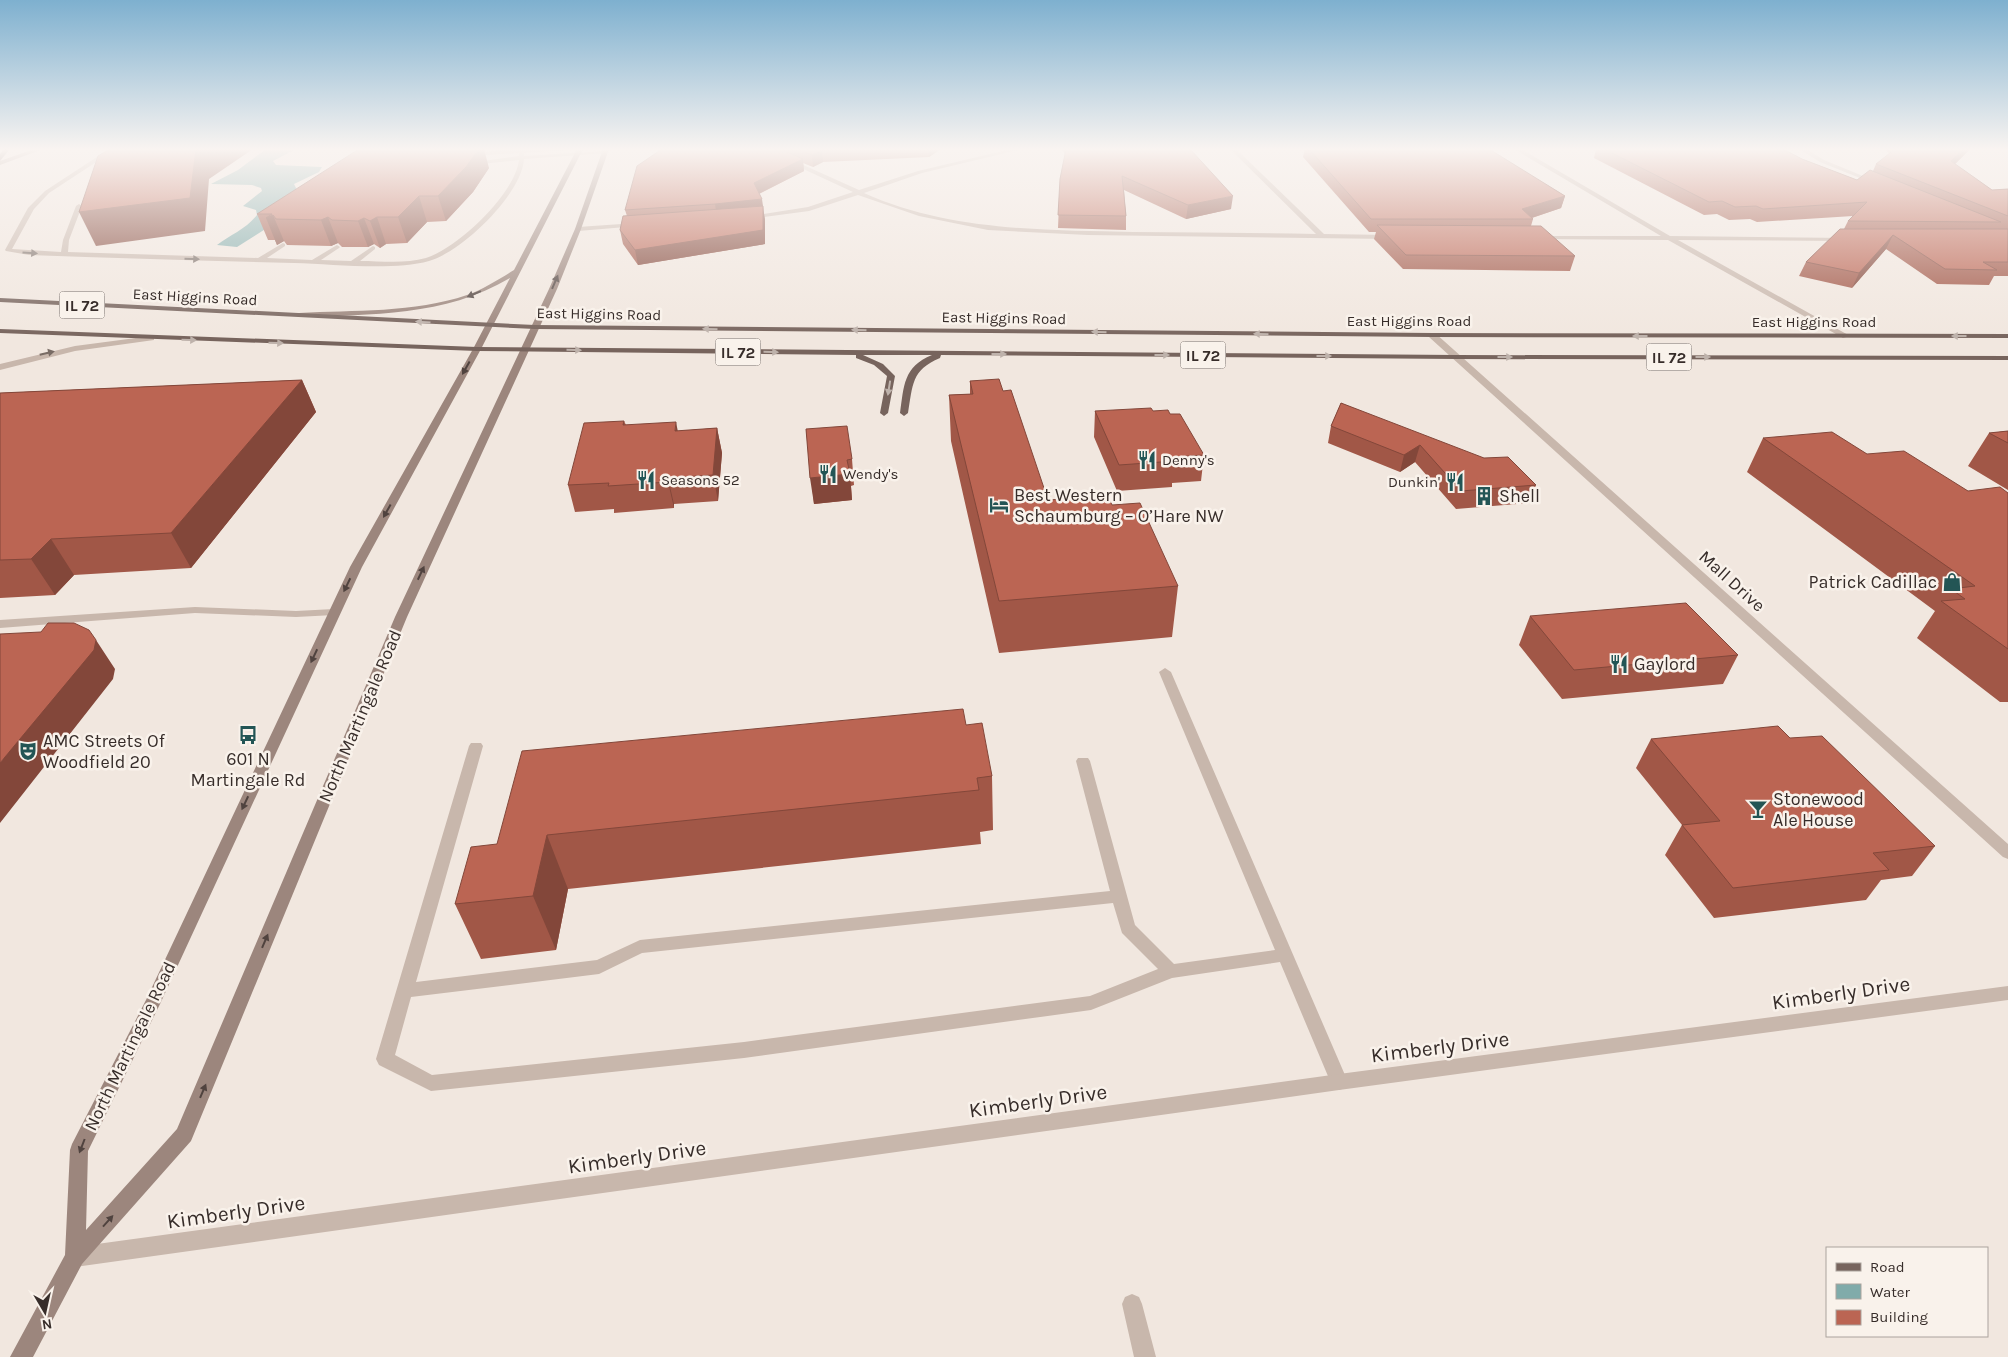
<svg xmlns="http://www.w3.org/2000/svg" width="2008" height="1357" font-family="Karla,sans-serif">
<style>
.water{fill:#80abaa}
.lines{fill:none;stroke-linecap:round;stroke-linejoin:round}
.lane{fill:#c8b7ac;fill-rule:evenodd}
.street{fill:#c8b7ac;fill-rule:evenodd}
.secondary{fill:#9c867d;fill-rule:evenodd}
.primary{fill:#77645d;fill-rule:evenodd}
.highway{fill:#574742;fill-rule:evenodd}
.wall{fill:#a15747}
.shaded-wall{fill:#83473a}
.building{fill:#bb6553;stroke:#83473a}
.oneway{fill:#786b64}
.oneway2{fill:#50433f}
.oneway3{fill:#beb2ab}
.labels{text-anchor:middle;stroke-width:5;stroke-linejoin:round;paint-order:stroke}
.far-street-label{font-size:15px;fill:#372d2a;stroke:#f9f2eb}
.far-poi-label{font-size:15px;fill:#372d2a;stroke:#f9f2eb;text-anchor:start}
.shield{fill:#f9f2eb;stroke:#716864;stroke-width:1}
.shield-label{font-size:16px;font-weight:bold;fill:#372d2a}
.poi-label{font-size:18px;fill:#372d2a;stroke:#f9f2eb;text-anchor:start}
.street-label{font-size:18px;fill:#372d2a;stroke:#f9f2eb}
.near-street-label{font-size:21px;fill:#372d2a;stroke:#f9f2eb}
</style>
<rect width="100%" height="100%" fill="#f1e7df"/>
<path class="water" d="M266,149H296L273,161L276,165L322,167L319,172L294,184L297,190L278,221L237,247L217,245C230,235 246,229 257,215L256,210L243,206L262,191L261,188L252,185L211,184L238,170Z"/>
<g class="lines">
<path class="lane" d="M109,149H116L49,193L34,209L12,249L61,252L63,240L76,206L79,204L82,206L69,240L68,252L258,258L283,243L285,244V246L267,258L312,260L337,245L340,247L339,248L321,260L351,261L373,246L375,247V249L360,261C382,261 405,264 426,258C458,248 515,194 519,160L471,165L468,163L519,156V153L470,156L468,153L519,149H580L524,153V156L605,151L608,153L524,159C522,194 462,252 429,261C393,271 333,264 294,263C206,261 117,258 29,255L6,251L5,250L28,208L45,191Z
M151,336H154V340L75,351L0,370V364L75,346Z
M195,607L296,611L334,609L340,612L334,615L296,617L195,613L0,628V620Z
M1165,668L1171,672L1348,1082L1345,1088L1339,1090L1333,1088L1280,962L1172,978L1091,1010L744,1058L431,1091L379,1065L376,1059L469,746L471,743H481L483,746L416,982L597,960L640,940L1110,891L1076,761L1078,758H1088L1090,761L1135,925L1174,964L1275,950L1159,672ZM1113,903L1122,933L1158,969L1090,996L744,1042L432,1075L395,1055L411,997L599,974L642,953Z
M1132,1294L1139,1297L1142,1304L1156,1357H1134L1122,1304L1125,1297Z"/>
<path class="street" d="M1011,149H1022L922,173L864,193C948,231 1043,230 1133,232C1194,232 1255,233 1316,234L1230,149H1236L1324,234L1391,235L1394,237L1391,239L1088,235L988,230L919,216L858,195L809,211L748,219L745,217L808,207L853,192L786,161V159H790L859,190L918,171Z
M1514,149H1521L1670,236L1848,238V240L1846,241L1678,240L1850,336L1843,338L1668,240L1536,239V237L1538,236H1661Z
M1799,149H1806L1824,160L1880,183L1875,184L1820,162Z
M636,223L639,225L638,226L578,231L575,229L578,227Z
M1429,333H1435L2008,844V859L2003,857L1429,337Z
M2008,986V1000L1339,1090L75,1267L68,1264L65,1257L68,1250L75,1247L1339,1074Z"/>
<path class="secondary" d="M34,149H43L0,165V161Z
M577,149H583L481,349L362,567L160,1004L88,1151L86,1230L177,1129L395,617L549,289L575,229L603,149H609L581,229L557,289L407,617L191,1141L82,1264L33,1357H10L65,1255L70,1150L72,1144L146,1000L350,567L473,349L510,278C444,317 372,314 299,317L295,315L299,313C354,310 414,313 467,295C484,289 499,279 514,270Z"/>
<path class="primary" d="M0,298L535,325L1432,333L2008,334V338L1432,337L535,329L0,302Z
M0,329L477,347L1456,355L2008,356V360L1456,359L941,355L940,358C911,370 913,385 908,413L904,416L900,413C904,386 903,367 932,355H863L883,364L895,376L888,413L884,416L880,413L887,376L874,365L856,358V355L477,351L0,333Z"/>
<path class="highway" d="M4,149H10L0,161V154Z"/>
</g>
<path class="wall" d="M661,149H941L929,157L823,162L813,167L803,163L804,171L759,194L765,220V244L638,265L623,244L620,230L627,216L625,210Z
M1062,149H1190L1231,209L1186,219L1124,190L1126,216V230L1058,228L1060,179L1065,154Z
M1305,149H1489L1565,196L1561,208L1532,218L1533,219L1531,226L1575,256L1570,271L1403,269L1374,239L1376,232H1369L1303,157Z
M1596,149H1783L1802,159L1857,180L1873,171L1876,164L1890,154L1884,149H1970L1955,164L1992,190L2008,189V276H1994L1989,285L1937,284L1886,249L1852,288L1799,276L1806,262L1844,229L1848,221L1853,216L1757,222L1750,219L1729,220L1717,214L1704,215L1594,158Z
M489,168L473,192L446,221L427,222L407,243L386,244L380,248L374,244L368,247H342L338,243L331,246L287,245L284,241L277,245L275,240H268L257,214Z
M302,380L316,412L191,568L74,575L55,595L0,598V393Z
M970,381L1003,391L1048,500L1112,505L1178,586L1172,637L999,653L951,441L949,395L970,394Z
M1341,403L1536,485L1530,503L1456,509L1415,462L1400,472L1328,443L1331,426Z
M1095,411H1153L1170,414L1204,455L1201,481L1172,483V487L1117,491L1094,437Z
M624,421L626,425L678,431L717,428L722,453L718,501L674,504V508L614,513V509L575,512L568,485Z
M806,429L852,459L854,485L851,486L852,500L814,504Z
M2008,431V490L1968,466L1989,433Z
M1763,438L1867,454L1968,491L2008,493V702H2000L1917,638L1935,611L1747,472Z
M1530,616L1738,655L1723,684L1562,699L1519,645Z
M966,725L992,776L993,830L980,832L981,844L568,889L556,950L481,959L455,904L497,844Z
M1790,738L1935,846L1912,876L1881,880L1866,900L1714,918L1665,855L1682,825L1636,768L1651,739Z"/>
<path class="shaded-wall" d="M196,149H253L209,179L205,231L96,246L79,212Z
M479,149H484L489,168L473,192L446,221L438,196Z
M928,149H941L929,157Z
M1964,149H1970L1945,174L1951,161Z
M822,150L823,162L813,167L812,155Z
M803,159L804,171L756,195L754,183Z
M419,196L427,222L407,243L398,217Z
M1233,196L1231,209L1186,219L1188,205Z
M1565,196L1561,208L1528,219L1522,209Z
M762,199L765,220V244L638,265L635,250L717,217L715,204Z
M273,215L284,241L277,245L266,218Z
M328,217L338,243L331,246L321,220Z
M377,217L386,244L380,248L370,221Z
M364,218L374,244L368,247L358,221Z
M1893,235L1886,249L1852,288L1859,273Z
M302,380L316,412L191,568L171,533Z
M676,422L681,447L675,431Z
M717,428L722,453L718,501L713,475Z
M1420,445L1415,462L1400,472L1404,455Z
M850,474L852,500L814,504L810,478Z
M668,478L674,504V508L668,482Z
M51,539L74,575L55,595L31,559Z
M96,640L115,669L113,679L0,823V763Z
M547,835L568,889L556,950L533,896Z"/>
<path class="building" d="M110,149H196L190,198L79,212L98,156Z
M359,149H479L466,167L438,196H419L398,217H377L370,221L364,218L358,221L332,220L328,217L321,220L276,219L273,215L266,218L272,214H257Z
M662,149H781L803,159L754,183L762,199L715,204L625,210L637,166Z
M798,149H839L822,150L812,155Z
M1066,149H1190L1233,196L1188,205L1122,176L1126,216L1058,215L1060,179Z
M1309,149H1489L1565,196L1522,209L1533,219H1371Z
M1604,149H1783L1802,159L1857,180L1870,170L2001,222L1848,221L1867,202L1763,209L1756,206L1735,207L1722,201L1709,202Z
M1895,149H1964L1951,161L1992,190L2008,189V216L1876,164Z
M763,206V230L635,250L620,230L623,216Z
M1377,225L1541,226L1575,256L1406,255Z
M1840,229H2008V262H1983L1997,270L1945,269L1893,235L1859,273L1806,262Z
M999,379L1003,391L1011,390L1048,500L1108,496L1112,505L1140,503L1178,586L999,601L949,395L973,394L970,381Z
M302,380L171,533L51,539L31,559L0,560V393Z
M1341,403L1484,458L1508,457L1536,485L1461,491L1420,445L1404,455L1331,426Z
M1151,408L1153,411L1168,410L1170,414H1180L1204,455L1173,457L1175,461L1119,465L1095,411Z
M624,421L623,425L676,422L675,431L717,428L713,475L668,478V482L608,486L609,483L568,485L584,423Z
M847,426L852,459L847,460L850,474L810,478L806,429Z
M2008,431V443L1989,433Z
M1832,432L1867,454L1904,451L1968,491L2000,487L2008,493V649L1941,601L1965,599L1951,589L1975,586L1763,438Z
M1686,603L1738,655L1574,670L1530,616Z
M48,623H74L89,630L96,640L94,650L0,763V634L41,632Z
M963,709L966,725L982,723L992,776L977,778L979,790L547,835L533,896L455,904L471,847L497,844L522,751Z
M1778,726L1790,738L1822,736L1935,846L1873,853L1889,870L1733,888L1682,825L1720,821L1651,739Z"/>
<defs><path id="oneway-solid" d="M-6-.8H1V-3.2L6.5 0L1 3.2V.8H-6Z" transform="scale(1.25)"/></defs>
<g class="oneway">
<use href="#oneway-solid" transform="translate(30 253) rotate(4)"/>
<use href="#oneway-solid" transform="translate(192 259) rotate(2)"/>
<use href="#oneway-solid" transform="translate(47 353) rotate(-13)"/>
</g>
<g class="oneway2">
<use href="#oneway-solid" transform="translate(555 282) rotate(-67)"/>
<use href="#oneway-solid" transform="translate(474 294) rotate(157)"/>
<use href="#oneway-solid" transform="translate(466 368) rotate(119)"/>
<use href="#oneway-solid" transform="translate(387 511) rotate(119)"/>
<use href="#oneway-solid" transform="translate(421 573) rotate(-65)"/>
<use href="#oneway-solid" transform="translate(347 585) rotate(116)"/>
<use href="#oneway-solid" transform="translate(314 656) rotate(115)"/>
<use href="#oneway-solid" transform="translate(245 803) rotate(115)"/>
<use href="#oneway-solid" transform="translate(265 941) rotate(-67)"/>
<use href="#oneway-solid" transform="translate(203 1091) rotate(-67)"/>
<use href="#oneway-solid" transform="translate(82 1146) rotate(111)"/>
<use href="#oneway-solid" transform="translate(108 1221) rotate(-48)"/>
</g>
<g class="oneway3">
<use href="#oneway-solid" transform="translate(423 322) rotate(-177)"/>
<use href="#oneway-solid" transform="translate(710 329) rotate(-179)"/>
<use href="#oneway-solid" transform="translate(859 330) rotate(-179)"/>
<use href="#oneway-solid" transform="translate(1099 332) rotate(-179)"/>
<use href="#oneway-solid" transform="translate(1261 334) rotate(-179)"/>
<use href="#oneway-solid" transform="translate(1640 336) rotate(-180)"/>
<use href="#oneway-solid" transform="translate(1959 336) rotate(-180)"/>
<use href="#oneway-solid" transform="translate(189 340) rotate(2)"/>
<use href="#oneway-solid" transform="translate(276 343) rotate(2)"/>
<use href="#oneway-solid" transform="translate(574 350) rotate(1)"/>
<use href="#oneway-solid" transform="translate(771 352) rotate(1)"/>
<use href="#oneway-solid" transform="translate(999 354)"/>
<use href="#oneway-solid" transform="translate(1162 355)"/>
<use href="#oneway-solid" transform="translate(1324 356)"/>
<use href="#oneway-solid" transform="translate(1505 357)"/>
<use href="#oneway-solid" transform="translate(1703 357)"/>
<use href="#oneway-solid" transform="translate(889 388) rotate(99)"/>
</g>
<linearGradient id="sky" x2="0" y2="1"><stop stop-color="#7eb0cf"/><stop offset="0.44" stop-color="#f9f4f1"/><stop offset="1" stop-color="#f9f4f1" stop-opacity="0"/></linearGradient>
<rect width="2008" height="339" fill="url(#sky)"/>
<defs>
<g id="restaurant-bare" transform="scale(1.5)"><path d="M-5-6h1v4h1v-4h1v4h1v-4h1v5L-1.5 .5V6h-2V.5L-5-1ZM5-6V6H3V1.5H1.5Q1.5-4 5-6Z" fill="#235555" stroke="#f9f2eb" stroke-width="2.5" paint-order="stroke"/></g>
<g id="building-bare" transform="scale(1.5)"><path d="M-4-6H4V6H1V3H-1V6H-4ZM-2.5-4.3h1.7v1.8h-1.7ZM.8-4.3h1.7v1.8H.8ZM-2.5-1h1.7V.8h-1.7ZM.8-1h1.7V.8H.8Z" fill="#235555" stroke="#f9f2eb" stroke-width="2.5" paint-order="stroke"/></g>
<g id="hotel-bare" transform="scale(1.5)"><path d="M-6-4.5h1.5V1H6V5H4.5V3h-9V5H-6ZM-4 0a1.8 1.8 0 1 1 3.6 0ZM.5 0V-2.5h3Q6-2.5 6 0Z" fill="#235555" stroke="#f9f2eb" stroke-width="2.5" paint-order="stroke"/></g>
<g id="shop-bare" transform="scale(1.5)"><path d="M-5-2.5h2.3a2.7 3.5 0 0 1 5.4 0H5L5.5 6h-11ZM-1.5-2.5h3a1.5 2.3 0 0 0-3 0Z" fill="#235555" stroke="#f9f2eb" stroke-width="2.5" paint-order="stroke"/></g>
<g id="bus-bare" transform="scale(1.5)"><path d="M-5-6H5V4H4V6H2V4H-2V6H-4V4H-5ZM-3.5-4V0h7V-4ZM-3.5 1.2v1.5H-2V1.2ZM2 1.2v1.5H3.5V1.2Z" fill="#235555" stroke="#f9f2eb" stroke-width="2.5" paint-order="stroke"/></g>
<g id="theatre-bare" transform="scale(1.5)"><path d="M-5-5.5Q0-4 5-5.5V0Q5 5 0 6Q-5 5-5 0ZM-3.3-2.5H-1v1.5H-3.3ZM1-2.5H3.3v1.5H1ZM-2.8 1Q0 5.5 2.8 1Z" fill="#235555" stroke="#f9f2eb" stroke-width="2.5" paint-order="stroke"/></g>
<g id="bar-bare" transform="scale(1.5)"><path d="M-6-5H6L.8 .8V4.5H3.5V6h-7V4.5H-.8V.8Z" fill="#235555" stroke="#f9f2eb" stroke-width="2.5" paint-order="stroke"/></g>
</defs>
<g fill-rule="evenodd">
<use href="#restaurant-bare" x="1147" y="460"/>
<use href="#restaurant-bare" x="828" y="474"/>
<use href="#restaurant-bare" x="646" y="480"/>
<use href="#restaurant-bare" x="1455" y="482"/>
<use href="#building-bare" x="1484" y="496"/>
<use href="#hotel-bare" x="999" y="505"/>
<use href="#shop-bare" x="1952" y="582"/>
<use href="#restaurant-bare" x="1619" y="664"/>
<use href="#bus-bare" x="248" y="735"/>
<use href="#theatre-bare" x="28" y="751"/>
<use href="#bar-bare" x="1758" y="809"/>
</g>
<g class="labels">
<g class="far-street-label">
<text transform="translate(195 297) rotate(3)" y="5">East Higgins Road</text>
<text transform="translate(599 314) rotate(1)" y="5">East Higgins Road</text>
<text transform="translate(1004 318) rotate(1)" y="5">East Higgins Road</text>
<text x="1409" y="326">East Higgins Road</text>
<text x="1814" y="327">East Higgins Road</text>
</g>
<g class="far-poi-label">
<text x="1162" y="465">Denny's</text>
<text x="843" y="479">Wendy's</text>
<text x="661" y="485">Seasons 52</text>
<text x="1440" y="487" text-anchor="end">Dunkin'</text>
</g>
<g class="shield">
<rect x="59.5" y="291.5" width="45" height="27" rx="4"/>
<rect x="715.5" y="338.5" width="45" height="27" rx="4"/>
<rect x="1180.5" y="341.5" width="45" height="27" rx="4"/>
<rect x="1646.5" y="343.5" width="45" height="27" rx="4"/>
</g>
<g class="shield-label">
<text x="82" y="311">IL 72</text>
<text x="738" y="358">IL 72</text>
<text x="1203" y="361">IL 72</text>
<text x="1669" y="363">IL 72</text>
</g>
<g class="poi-label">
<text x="1014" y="501">Best Western<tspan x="1014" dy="21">Schaumburg – O’Hare NW</tspan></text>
<text x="1499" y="502">Shell</text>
<text x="1937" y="588" text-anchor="end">Patrick Cadillac</text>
<text x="1634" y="670">Gaylord</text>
<text x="43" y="747">AMC Streets Of<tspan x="43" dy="21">Woodfield 20</tspan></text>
<text x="248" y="765" text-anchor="middle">601 N<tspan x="248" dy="21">Martingale Rd</tspan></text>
<text x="1773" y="805">Stonewood<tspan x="1773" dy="21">Ale House</tspan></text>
</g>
<g class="street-label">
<text transform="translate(1732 581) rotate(42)" y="6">Mall Drive</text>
<text transform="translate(360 716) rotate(-67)" y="6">North Martingale Road</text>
<text transform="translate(130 1046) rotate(-64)" y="6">North Martingale Road</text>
</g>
<g class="near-street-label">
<text transform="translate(1841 993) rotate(-8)" y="7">Kimberly Drive</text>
<text transform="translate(1440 1047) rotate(-7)" y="7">Kimberly Drive</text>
<text transform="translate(1038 1101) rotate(-8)" y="7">Kimberly Drive</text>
<text transform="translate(637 1157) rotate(-8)" y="7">Kimberly Drive</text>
<text transform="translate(236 1212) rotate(-8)" y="7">Kimberly Drive</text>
</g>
</g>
<rect x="1826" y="1247" width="162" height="90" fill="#f9f2eb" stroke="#aba39e"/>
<rect x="1836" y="1263" width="25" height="8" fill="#77645d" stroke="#aba39e"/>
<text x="1870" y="1272" font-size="15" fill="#372d2a">Road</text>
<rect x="1836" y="1284" width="25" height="15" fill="#80abaa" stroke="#aba39e"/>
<text x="1870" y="1297" font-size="15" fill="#372d2a">Water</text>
<rect x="1836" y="1310" width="25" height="15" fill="#bb6553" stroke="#aba39e"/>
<text x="1870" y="1322" font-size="15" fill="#372d2a">Building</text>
<g transform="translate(45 1312) rotate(171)" stroke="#f9f2eb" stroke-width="4" paint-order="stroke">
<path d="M0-4L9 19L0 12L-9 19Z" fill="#372d2a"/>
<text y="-8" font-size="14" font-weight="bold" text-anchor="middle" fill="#372d2a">N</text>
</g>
</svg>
